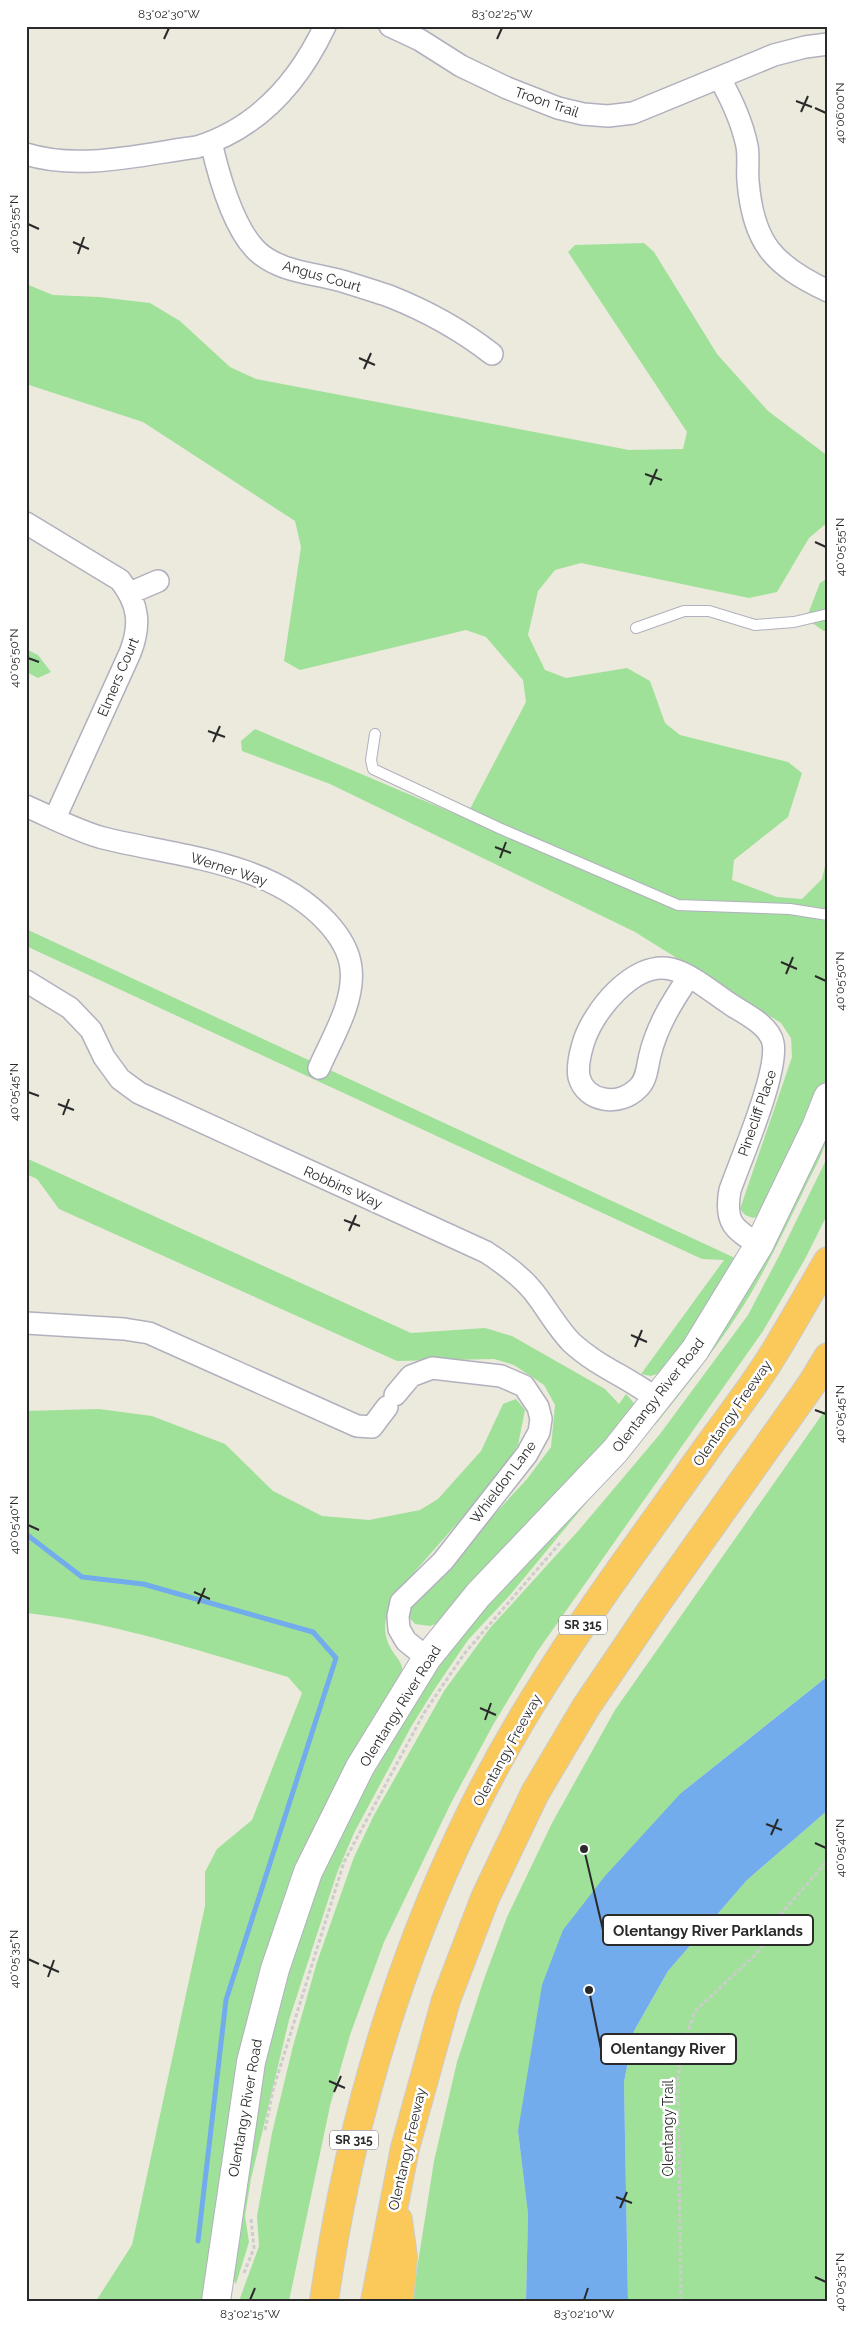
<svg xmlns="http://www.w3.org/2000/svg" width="854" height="2327" font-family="Raleway,sans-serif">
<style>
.green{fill:#a0e19a}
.water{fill:#72acec}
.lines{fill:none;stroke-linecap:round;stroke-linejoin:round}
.stream{stroke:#72acec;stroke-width:5}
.lane-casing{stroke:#b1b0be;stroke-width:12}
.street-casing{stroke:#b1b0be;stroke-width:24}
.secondary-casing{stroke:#b1b0be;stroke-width:30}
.highway-casing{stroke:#ccc;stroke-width:30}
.path{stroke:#ccc;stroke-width:3;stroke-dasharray:4 2.5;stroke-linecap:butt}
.lane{stroke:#fff;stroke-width:10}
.street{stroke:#fff;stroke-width:21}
.secondary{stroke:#fff;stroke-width:28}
.highway{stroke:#fac959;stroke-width:28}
.ticks{fill:none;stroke:#2a2a2a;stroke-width:2}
.labels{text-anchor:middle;stroke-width:5;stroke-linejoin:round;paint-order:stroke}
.shield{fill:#fff;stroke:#6a6a6a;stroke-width:1}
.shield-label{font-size:12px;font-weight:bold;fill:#2a2a2a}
.street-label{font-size:14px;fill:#2a2a2a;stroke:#fff}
.leader{fill:none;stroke:#2a2a2a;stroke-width:2}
.callout-dot{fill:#2a2a2a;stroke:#fff;stroke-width:2}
.callout{fill:#fff;stroke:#2a2a2a;stroke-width:2}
.callout-label{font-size:15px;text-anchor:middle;font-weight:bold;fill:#2a2a2a}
.neatline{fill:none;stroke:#2a2a2a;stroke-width:2}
.ticks-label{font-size:12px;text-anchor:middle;fill:#2a2a2a}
</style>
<rect width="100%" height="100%" fill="#ece9dd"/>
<path class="green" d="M644,243L654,252L717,354L768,411L828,456V522L809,538L777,592L749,598L581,563L555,570L538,591L528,635L545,670L566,678L627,668L650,681L665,723L680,735L788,762L802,773L788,817L734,860L732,880L777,897L802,899L822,879L828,853V1075L777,1189L763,1214L753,1218L745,1215L740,1209L792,1057L791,1038L781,1023L635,932L330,784L242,751L241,741L255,729L458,815L471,807L526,702L523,680L486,637L466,630L300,670L284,661L301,547L295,521L143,422L26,384V284L53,295L99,297L150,303L180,321L230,367L256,379L629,450L683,449L687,432L568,252L575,245Z
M828,578V631H824L806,619L820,583Z
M26,649L38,655L51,672L38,678L26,672Z
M26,929L720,1251L737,1259L669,1370L651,1376L641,1374L724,1260L702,1259L26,946Z
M828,1126C828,1148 813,1170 804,1190C787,1225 770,1261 750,1295C723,1340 688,1384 655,1425L652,1422Z
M828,1156V1213L805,1259L763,1331L537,1652L493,1725L451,1803L384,1942L350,2035L330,2106L289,2301H239L259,2246L257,2216L272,2133L293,2046L317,1962L354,1857L373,1817L444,1691L490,1628L579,1530L660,1434L748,1315L779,1256Z
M26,1158L411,1333L485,1328L512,1336L605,1389L619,1404L626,1394L634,1403L629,1418L441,1622L430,1626L415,1624L409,1617L410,1606L527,1479L551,1447L555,1405L544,1385L514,1365L494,1359L397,1361L59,1209L37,1179L26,1174Z
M516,1399L525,1410L518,1445L498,1477L395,1594C385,1617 379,1632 395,1655C400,1662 402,1663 403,1673L304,1864L207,2301H96L132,2245L205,1906V1872L217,1849L252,1820L302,1693L288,1677C202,1652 115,1622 26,1613V1411L99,1409L152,1416L225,1444L273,1491L322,1516L369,1520L420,1510L438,1499L481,1451L503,1404Z
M828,1406V1676L681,1793L518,2131L528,2214L526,2301H412L434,2161L457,2062L484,1979L507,1917L552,1823L615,1710Z
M606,1479L510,1595L468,1640L434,1690L411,1727L354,1833L337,1873L289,2020L251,2179L245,2216L249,2242L236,2284L233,2279L262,2070L286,1969L322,1872L352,1810L433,1672L471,1619Z
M828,1810V2301H628L624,2082L634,2031L668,1971L747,1880Z"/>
<path class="water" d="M828,1676V1810L747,1880L668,1971L634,2031L624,2082L628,2301H526L528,2214L518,2131L542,1985L563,1930L605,1876L681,1793Z"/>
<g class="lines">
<path class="stream" d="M26,1534L82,1577L143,1584L313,1632L336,1658L226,2000L198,2241"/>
<g class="lane-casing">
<path id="lane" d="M636,628L684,611H709L755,625L794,622L828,614
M375,734L371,760L373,769L499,828L678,905L790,909L828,915"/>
</g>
<g class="street-casing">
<path id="street" d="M390,26L420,40L461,66L507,88L558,108L583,114L608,116L633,113L774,55L805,47L828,44
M720,79C732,100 742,122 747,146C749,157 747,169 748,181C753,243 773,265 828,291
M211,142C218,173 233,228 257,251C279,272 314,273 342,281C358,286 374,291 389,296C427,311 460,329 492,354
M26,154C80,171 143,154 197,147C258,128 298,83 325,26
M26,523L120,580C139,604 141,625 130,653L55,818
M130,593L158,581
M26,806C51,817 77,831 103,838C180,857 270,861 327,922C339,935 349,950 351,968C355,1002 332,1038 319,1068
M688,978C672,1002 657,1026 650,1055C647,1067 647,1081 637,1089C620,1106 586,1103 579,1077C577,1066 580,1054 583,1044C592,1012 634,960 671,969C692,974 714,994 733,1006C746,1014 770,1026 773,1043C779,1071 741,1159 730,1190C724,1223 734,1229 759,1245
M26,981L70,1008L91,1030L104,1057L120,1079L139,1093L486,1252C503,1263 520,1275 533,1291C546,1307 557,1328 572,1343C598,1367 630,1378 658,1400
M26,1323L124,1329L149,1333L357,1426L372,1427L387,1407
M395,1395L411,1376L432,1368L501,1376L524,1386L538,1407L541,1419L539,1432L527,1454L443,1561L401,1602L398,1616L399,1629L406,1641L427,1658"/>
</g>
<g class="secondary-casing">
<path id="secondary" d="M216,2301L251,2062L275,1969L308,1872L360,1767L427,1658L478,1595L615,1451L695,1350L759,1245L816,1127L828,1097"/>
</g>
<g class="highway-casing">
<path id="highway" d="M398,2220L403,2257L399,2301
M324,2301C355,2082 426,1867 546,1680C597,1599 655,1522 710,1444C731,1415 753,1387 771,1358C791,1326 809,1293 828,1261
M375,2301L405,2148L446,2000L485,1898L535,1793L586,1707L653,1608L811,1385L828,1357"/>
</g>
<path class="path" d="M265,2130L273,2090L344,1862L424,1713L464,1654L560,1543
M244,2273L254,2248L251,2219
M681,2301L678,2074L684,2043L695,2011L755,1955L771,1934L779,1916L828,1860"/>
<use href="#lane" class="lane"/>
<use href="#street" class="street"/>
<use href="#secondary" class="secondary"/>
<use href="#highway" class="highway"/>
</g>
<path class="ticks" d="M164,39L169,28M497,39L502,28M796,101L812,107M815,108L826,113M801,112L808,96M28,224L39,229M73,242L89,249M78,254L84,237M359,358L375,365M364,369L371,353M645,474L662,480M650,485L657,469M815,542L826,547M28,658L39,662M208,731L225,737M213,742L220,726M495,847L511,853M500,858L506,842M781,962L797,969M786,974L793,957M815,976L826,981M28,1092L39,1096M58,1104L74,1110M63,1115L69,1099M344,1220L360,1226M349,1231L356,1215M631,1335L647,1342M635,1347L642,1330M815,1410L826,1414M28,1525L39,1530M194,1592L210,1599M198,1604L205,1588M480,1708L496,1715M485,1720L491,1703M766,1824L782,1830M771,1835L778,1819M815,1843L826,1848M28,1959L39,1964M43,1965L59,1972M48,1977L54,1960M329,2081L345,2088M334,2092L341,2076M616,2197L632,2203M620,2208L627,2192M815,2277L826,2282M250,2300L255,2288M584,2300L588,2288"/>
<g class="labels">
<g class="shield">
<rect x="559" y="1615.5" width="48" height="19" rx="4"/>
<rect x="330" y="2130.5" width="48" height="19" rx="4"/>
</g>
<g class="shield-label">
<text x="583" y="1629">SR 315</text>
<text x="354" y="2144">SR 315</text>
</g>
<g class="street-label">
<text transform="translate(547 102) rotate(19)" y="5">Troon Trail</text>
<text transform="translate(322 276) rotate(16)" y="5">Angus Court</text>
<text transform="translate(118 677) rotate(-67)" y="5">Elmers Court</text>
<text transform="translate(229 869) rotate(18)" y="5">Werner Way</text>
<text transform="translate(757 1113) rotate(-71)" y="5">Pinecliff Place</text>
<text transform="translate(343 1187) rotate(24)" y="5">Robbins Way</text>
<text transform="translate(658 1395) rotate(-52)" y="5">Olentangy River Road</text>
<text transform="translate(732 1413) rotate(-55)" y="5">Olentangy Freeway</text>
<text transform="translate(503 1482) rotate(-53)" y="5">Whieldon Lane</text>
<text transform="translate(400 1706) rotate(-58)" y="5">Olentangy River Road</text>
<text transform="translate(507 1750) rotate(-61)" y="5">Olentangy Freeway</text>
<text transform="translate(245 2108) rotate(-80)" y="5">Olentangy River Road</text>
<text transform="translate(668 2128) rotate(-90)" y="5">Olentangy Trail</text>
<text transform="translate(407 2149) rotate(-77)" y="5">Olentangy Freeway</text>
</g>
</g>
<path class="leader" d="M584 1849L603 1930M589 1990L601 2049"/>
<g class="callout-dot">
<circle cx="584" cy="1849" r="5"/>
<circle cx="589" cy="1990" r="5"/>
</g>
<g class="callout">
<rect x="603" y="1915" width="210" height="30" rx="5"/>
<rect x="601" y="2034" width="135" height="30" rx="5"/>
</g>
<g class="callout-label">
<text x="708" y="1936">Olentangy River Parklands</text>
<text x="668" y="2054">Olentangy River</text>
</g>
<rect width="854" height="2327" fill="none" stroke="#ffffff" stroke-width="55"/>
<rect x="28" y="28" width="798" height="2272" class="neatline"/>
<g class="ticks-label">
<text x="169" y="18">83°02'30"W</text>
<text x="502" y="18">83°02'25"W</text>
<text transform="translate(840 113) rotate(-90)" y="4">40°06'00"N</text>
<text transform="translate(14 224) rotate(-90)" y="4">40°05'55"N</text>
<text transform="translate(840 547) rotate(-90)" y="4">40°05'55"N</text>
<text transform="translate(14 658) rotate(-90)" y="4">40°05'50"N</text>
<text transform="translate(840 981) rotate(-90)" y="4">40°05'50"N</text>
<text transform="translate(14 1092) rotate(-90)" y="4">40°05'45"N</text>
<text transform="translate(840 1414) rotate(-90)" y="4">40°05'45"N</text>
<text transform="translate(14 1525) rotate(-90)" y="4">40°05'40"N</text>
<text transform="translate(840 1848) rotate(-90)" y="4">40°05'40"N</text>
<text transform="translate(14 1959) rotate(-90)" y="4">40°05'35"N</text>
<text transform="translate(840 2282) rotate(-90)" y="4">40°05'35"N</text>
<text x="250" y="2318">83°02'15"W</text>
<text x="584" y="2318">83°02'10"W</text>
</g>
</svg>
